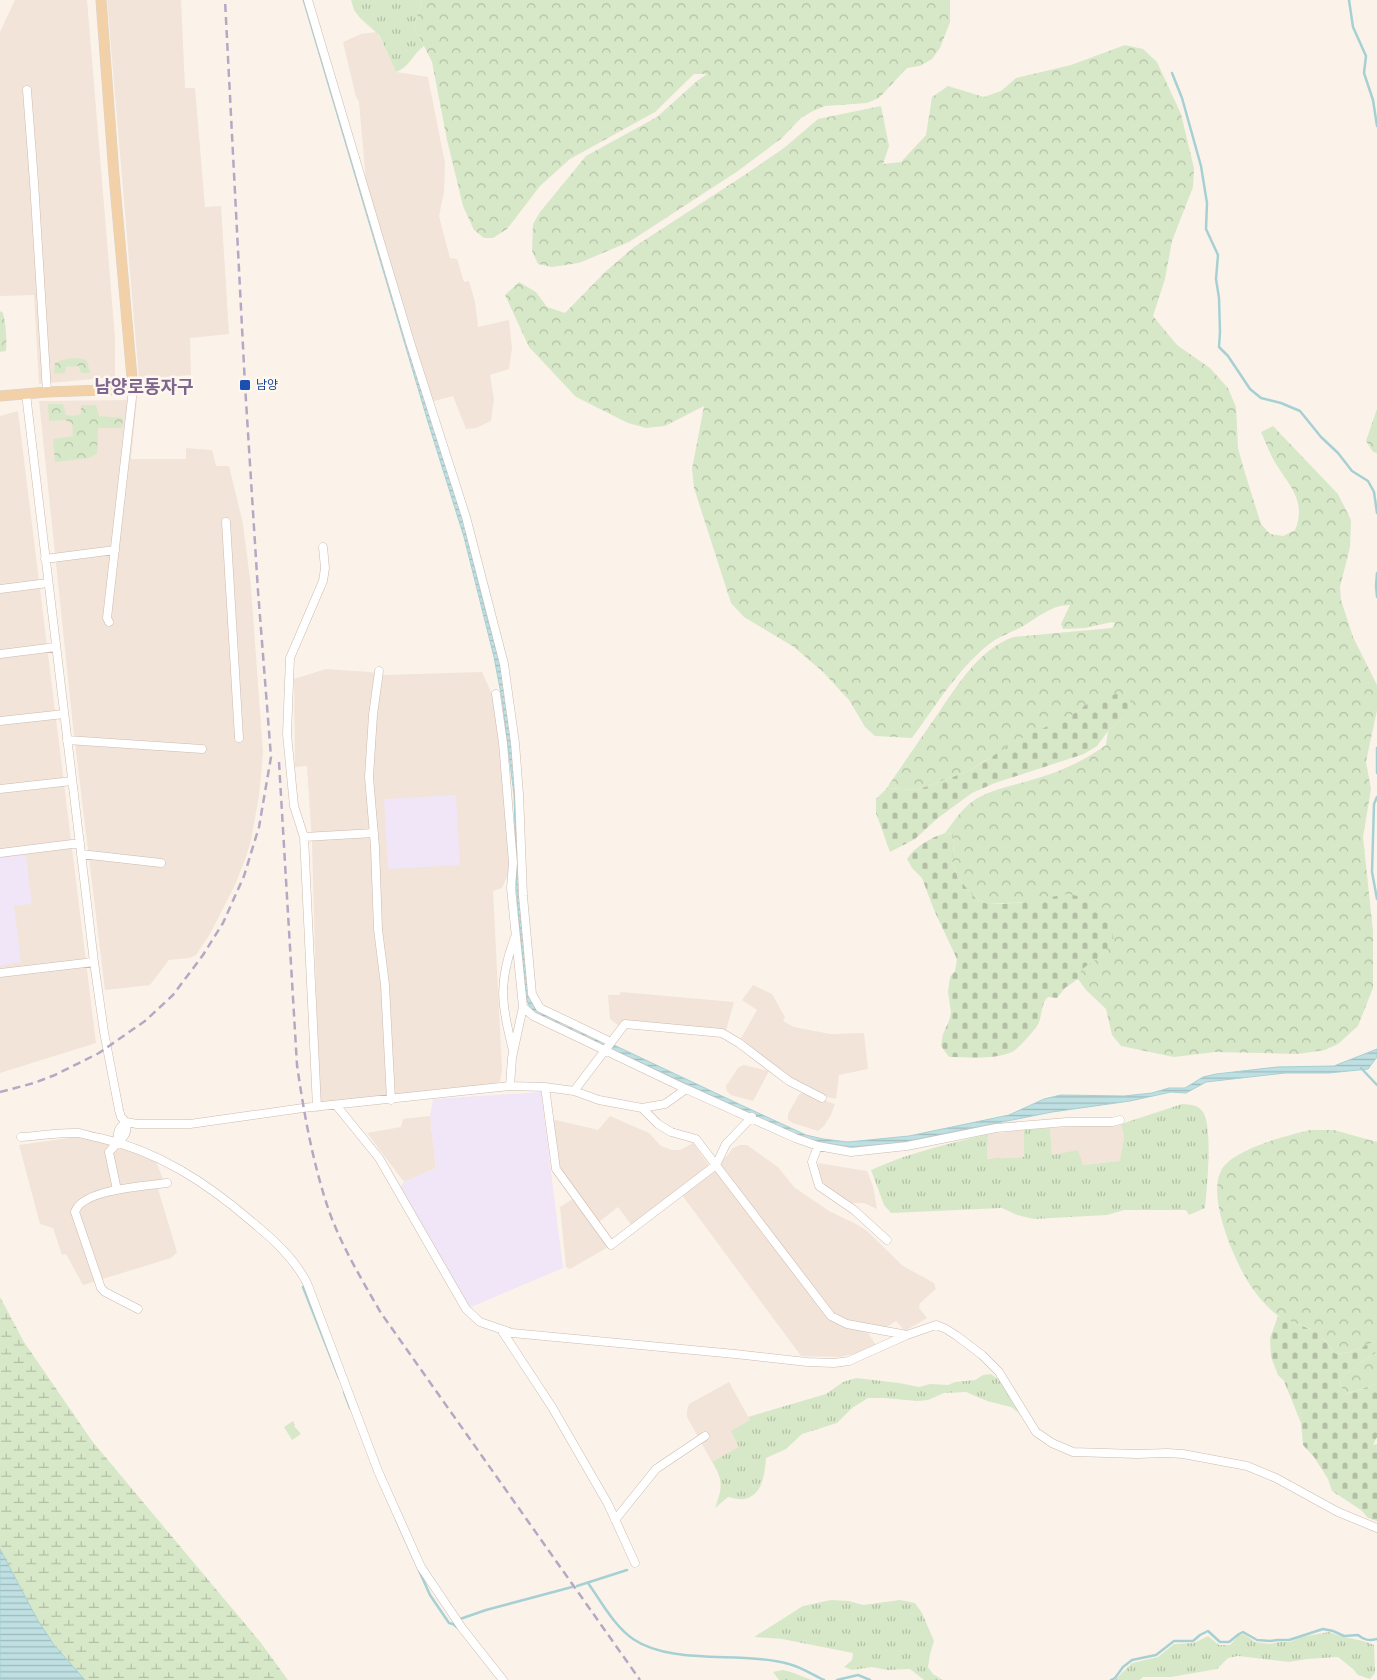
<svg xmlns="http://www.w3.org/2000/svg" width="1377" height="1680" font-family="'Open Sans','Noto Sans KR',sans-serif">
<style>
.residential{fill:#f2e4d8}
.education{fill:#f0e6f7}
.grass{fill:url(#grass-tufts)}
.forest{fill:url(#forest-crowns)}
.wetland{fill:url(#wetland-marsh)}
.cemetery{fill:url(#cemetery-stones)}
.water{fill:url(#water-rules);stroke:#a6d0d4}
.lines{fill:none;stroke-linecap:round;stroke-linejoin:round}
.stream{stroke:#a6d0d4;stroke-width:2.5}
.minor-casing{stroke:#ccbab0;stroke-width:9}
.major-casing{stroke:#d8d1ce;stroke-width:11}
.minor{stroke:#fff;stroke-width:8}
.major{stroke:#f3d1a8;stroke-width:10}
.rail{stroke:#b5a8c4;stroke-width:2.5;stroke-dasharray:8 5;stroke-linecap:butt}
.transit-dot{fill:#1a4fb4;stroke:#fef7ef;stroke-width:2}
.labels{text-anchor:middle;stroke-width:5;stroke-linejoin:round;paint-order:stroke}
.transit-label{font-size:12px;fill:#164399;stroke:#fef7ef;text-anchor:start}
.district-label{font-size:18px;font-weight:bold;fill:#7e668f;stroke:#fef7ef}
</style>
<defs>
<pattern id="grass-tufts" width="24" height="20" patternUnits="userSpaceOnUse" patternTransform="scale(1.25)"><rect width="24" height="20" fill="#d7e8c8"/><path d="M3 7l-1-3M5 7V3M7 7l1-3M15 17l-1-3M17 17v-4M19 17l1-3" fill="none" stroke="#b3bfa5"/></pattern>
<pattern id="forest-crowns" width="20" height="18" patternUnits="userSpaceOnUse" patternTransform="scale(1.25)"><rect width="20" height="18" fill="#d7e8c8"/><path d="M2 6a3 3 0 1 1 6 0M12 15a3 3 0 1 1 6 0" fill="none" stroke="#b3bfa5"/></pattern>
<pattern id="wetland-marsh" width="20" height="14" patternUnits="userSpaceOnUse" patternTransform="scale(1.25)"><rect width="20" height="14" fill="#d7e8c8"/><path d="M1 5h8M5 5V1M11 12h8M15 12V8" fill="none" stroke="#b3bfa5"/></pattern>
<pattern id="cemetery-stones" width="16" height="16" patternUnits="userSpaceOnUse" patternTransform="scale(1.25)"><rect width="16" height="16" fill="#d7e8c8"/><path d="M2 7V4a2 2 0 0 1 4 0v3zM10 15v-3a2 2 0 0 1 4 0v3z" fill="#b3bfa5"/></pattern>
<pattern id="water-rules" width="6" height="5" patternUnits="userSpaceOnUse" patternTransform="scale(1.25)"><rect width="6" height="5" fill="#bfe0e3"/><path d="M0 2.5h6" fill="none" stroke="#a0b9ba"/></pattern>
</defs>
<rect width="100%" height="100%" fill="#fbf3e9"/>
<path class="residential" d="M15,0H87L115,338V377L39,384L34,295L0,296V32Z
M107,0H181L185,88H195L205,207L221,206L229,334L190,338L191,375L139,379Z
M377,32L396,72L428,77L445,163L444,192L439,216L450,258L457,259L464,282L469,281L475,302L478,327L509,320L512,348L509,369L490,375L494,399L491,421L476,428L466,429L453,396L431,402L366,181L359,102L356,97L343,42L361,34Z
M137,400L131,459H186V448L212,450L216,466H229L243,524L251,587L263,753L259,796L251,840L246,857L235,885L210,934L196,955L190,958L169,960L150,985L105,990L73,726L39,401Z
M18,411L96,1043L0,1073V416Z
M326,669L370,672L384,675L482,672L495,701L510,870L502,888L493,891L502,1070L500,1081L497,1083L394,1097L322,1102L319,1098L312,843L307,766L295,767L294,679Z
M753,985L772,994L785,1017L783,1021L794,1027L830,1034L864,1033L868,1069L839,1075L836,1099L822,1096L790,1077L740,1040L757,1010L742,1000Z
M621,992L734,1002L726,1031L619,1026L610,1019L608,995H619Z
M743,1065L769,1071L753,1101L731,1095L727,1091L726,1086L738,1068Z
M801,1093L835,1104L831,1115L824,1126L818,1131L793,1123L788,1120V1114L798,1096Z
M430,1116L436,1168L404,1182L367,1133L401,1127L403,1119Z
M610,1116L649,1133L661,1146L672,1150H680L693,1143L710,1167L632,1226L618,1207L599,1222L559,1168L552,1119L598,1130Z
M1121,1124L1124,1137L1121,1161L1083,1165L1052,1156L1050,1128Z
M1024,1130L1025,1157L987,1159L988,1134Z
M76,1137L120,1144L154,1157L164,1181L158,1189L177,1252L171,1258L83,1285L66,1254L62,1255L53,1228L40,1224L19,1145Z
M740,1145H747L778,1167L794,1187L829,1211L856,1224L867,1231L903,1266L934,1283L936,1289L920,1303L919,1308L927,1318L905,1331L896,1321L884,1329L866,1330L876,1345L858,1353L839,1357L801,1356L682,1195L714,1172L733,1148Z
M818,1163L867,1171L873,1186L877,1209L864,1203H850L829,1189L824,1185L821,1179Z
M574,1198L608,1247L570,1269L566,1267L560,1207Z
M729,1382L750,1420L740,1447L712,1462L687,1417V1411L689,1404Z"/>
<path class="education" d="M456,795L460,865L388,869L384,799Z
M26,855L32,904L14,906L21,962L0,966V858Z
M541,1092L563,1268L471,1307L466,1304L402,1192L401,1186L404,1182L436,1168L430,1116L433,1099Z"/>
<path class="grass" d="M351,0H422L414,26L424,46C412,55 410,67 396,72L379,35L360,18L354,10Z
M1182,1104C1190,1105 1198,1104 1203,1112C1213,1127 1207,1188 1205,1208L1189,1215L1186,1210H1124L1107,1215L1034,1219L1017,1215L1002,1208L891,1213L884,1205L871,1170C908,1153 948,1144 988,1134L987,1159L1024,1157V1130L1050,1128L1052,1155L1078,1150L1083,1165L1120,1161L1124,1137L1121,1124Z
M991,1374L999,1380L1019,1413L1011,1407L987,1401L966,1392L944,1393L928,1400L917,1401L884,1398H868L852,1408L837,1423L802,1434L786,1449L766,1458C765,1472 763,1495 745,1499C740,1500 733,1498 728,1497L715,1508C722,1489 724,1480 712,1462L739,1447L731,1431L750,1420L748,1417L826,1394L843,1382L856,1378L899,1383L919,1387L930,1384L948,1385L955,1382L975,1380L983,1375Z
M293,1421L295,1425L294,1426L301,1434L292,1440L284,1427Z
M831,1600L849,1601L863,1605L900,1600L915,1603L922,1613L934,1641L930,1654L928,1667L933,1674L943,1680H924L910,1669L887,1670L872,1667L852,1670L844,1667L852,1660L853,1653L782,1639L754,1637L803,1606Z
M1329,1632C1344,1639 1359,1638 1374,1645L1375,1673L1370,1679L1358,1675L1353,1669L1338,1657L1307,1659L1289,1662L1238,1656L1228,1658L1217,1669L1171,1677H1143L1140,1680H1115L1132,1663L1158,1657L1174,1644L1194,1643L1208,1636L1219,1645H1230L1239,1635L1244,1634L1255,1642L1270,1644L1279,1642H1290L1301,1637Z
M783,1670L791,1672L812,1680H779L773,1672Z"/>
<path class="forest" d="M422,0H950V22L940,48L932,59L920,66L907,68L879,98L867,103L825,106L813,111L801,118L782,138L738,171L629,242L579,263L552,267L538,264L532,251L533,224L540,212L586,156L657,117L697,81L707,74H694L655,112L570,159L540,186L507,229L493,238H484L474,230L463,206L447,140L432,62L414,26Z
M1125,45L1143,49L1157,62L1181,114L1194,168L1193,187L1172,241L1165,279L1153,316L1177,345L1210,368L1228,388L1236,407L1238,448L1245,473L1261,524L1270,534L1283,536L1295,530C1308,499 1286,483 1272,457C1268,449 1265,441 1261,432L1273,426L1338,494L1351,520L1350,547L1340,587L1341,600L1353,637L1377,685V710L1366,762L1371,789L1363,837L1373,931V988L1358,1026L1338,1044L1325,1050L1298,1054L1215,1052L1174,1057L1121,1046L1112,1035L1106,1009L1086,990L1078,979L1081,969L1104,954L1025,902L988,904L976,899L958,878L952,861L954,844L953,834L945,833C954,821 963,807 976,799C995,788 1017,785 1038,778C1062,771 1085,760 1106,745L1108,731L1124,717L1084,706L1072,715L984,761L969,771L917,790L887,788C903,764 920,739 937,715C957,686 978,650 1013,637L1112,628L1115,623L1112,622L1085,628L1063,629L1061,624L1070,605C1052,605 1040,616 1025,625C1013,632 999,636 988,645C957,670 935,707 912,738L875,736L865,727L849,700L823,672L794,647L744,617L731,603L694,488L692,469L704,406L665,426L646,428L628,423L576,397L529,347L505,295L519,282L536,292L547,307L565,313L605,272L634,247L743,176L784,148L818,119L881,106L889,146L883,164L901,162L926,135L932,97L948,86L984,97L1001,91L1016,78L1071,65Z
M0,311L3,313C6,325 7,338 6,351L0,352Z
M75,358L83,359L87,361L90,373H81L79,366L66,367L65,373L54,374L55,363L62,360Z
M48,404H63L66,415L73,416L81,414V405H96L99,416L123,418L122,428H98L97,454L88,458L55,462L53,439L73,436L72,423L65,420L49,421Z
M1377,409V453L1373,452L1366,441Z
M1310,1130H1334L1377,1142V1341L1350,1352L1336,1354C1330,1347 1323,1337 1315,1332C1304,1324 1288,1323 1277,1315C1263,1304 1250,1287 1242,1271C1230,1248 1207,1193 1222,1169C1234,1149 1288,1135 1310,1130Z
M1377,1352V1384L1345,1394L1339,1380L1360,1363Z"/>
<path class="wetland" d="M0,1297L24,1342L92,1441L261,1643L288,1680H85L54,1645L37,1619L0,1549Z"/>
<path class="cemetery" d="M1121,693L1131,702L1124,717L1108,731L1097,746L1084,754L995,783L972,793L938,818L915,839L890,852L876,813V799L887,788L917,790L969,771L1020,739L1072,715L1084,706L1100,698Z
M945,833L953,834L954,844L952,861L958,878L976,899L988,904H1002L1025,902L1067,894L1094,899L1108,916L1114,940L1104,954L1082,969L1078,979L1065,988L1057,998L1048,997C1040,1004 1043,1017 1037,1026C1033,1032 1018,1049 1012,1052C994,1060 969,1057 949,1057L941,1046L943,1034L949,1021L951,1013L948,992L950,977L955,971L957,959L934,910L922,878L912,868L907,859C915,846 931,838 945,833Z
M1278,1316L1317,1332L1336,1354L1350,1352L1377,1341V1352L1360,1363L1339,1381L1346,1394L1377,1384V1437L1373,1445L1377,1444V1521L1368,1518L1361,1510L1332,1491L1328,1479L1314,1457L1303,1445L1301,1423L1284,1381L1278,1375L1271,1357L1270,1338Z"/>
<path class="water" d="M303,0H306L460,508L485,610L498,656L505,687L512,741L531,996L563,1021L741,1105L806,1135L823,1139L848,1142L909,1136L1009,1115L1044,1099L1061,1095L1124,1096L1152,1093L1169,1088H1185L1203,1077L1216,1074L1277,1067L1334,1066L1377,1049V1057L1368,1069L1329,1073H1285L1206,1082L1186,1093L1171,1092L1130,1101L1052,1112L898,1143L852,1147L824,1143L801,1137L538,1015L531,1010L526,998L517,898L514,795L502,699L494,657L464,537L428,422Z
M0,1549L37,1619L54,1645L85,1680H0Z"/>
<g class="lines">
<path class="stream" d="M1349,0L1353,27L1366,56L1364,73L1373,100L1377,126
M1172,73L1182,98L1201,166L1207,203L1206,229L1218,255L1216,279L1219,298L1220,332L1219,347L1228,356L1250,389L1261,398L1281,403L1300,411L1321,437L1338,453L1352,471L1368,481L1374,492L1377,513
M1377,573L1376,586L1377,597
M1377,748V773
M1377,797L1374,804L1372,872L1377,899
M1361,1068L1377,1085
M303,1287L339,1378
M344,1392L350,1408
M396,1519L430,1595L449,1623L453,1624L458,1628
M588,1583C601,1601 614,1626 633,1639C673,1666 742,1651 789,1664C801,1667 813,1675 824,1680
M577,1586L627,1570
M460,1619L486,1610L572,1587
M837,1680L858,1675L870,1680
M1111,1680L1115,1678L1123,1667L1132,1660L1156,1655L1174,1641H1193L1200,1635L1208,1631L1220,1642H1229L1239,1634L1243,1632L1257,1640L1270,1641L1278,1640H1289L1323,1629L1333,1631L1344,1636L1358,1635C1364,1640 1369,1641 1377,1639"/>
<g class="minor-casing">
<path id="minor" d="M308,0L410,342L466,517L504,664L515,743L519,794L523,896L532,994L540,1008L611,1042
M27,90L34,182L47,392
M26,394L94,962L104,1032L119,1110L121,1117L126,1122L137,1124H190L303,1108L510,1086L512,1058L523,1007L511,888L513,863L503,743L496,694
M226,522L239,738
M45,559L115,550
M0,589L48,583
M109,622L107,618L133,389
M0,654L56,647
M379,671L373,715L369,777L375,847L378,929L385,985L391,1100
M0,721L64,714
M67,740L202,749
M0,789L72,781
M304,837L374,833
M0,853L80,843
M81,854L161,863
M0,973L94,962
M523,1007L533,1016L686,1089
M513,1050C501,1004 498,982 515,937
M510,1086L545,1087L574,1091L599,1100L642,1108L658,1124L671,1132L696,1139L831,1316L847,1324L907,1335
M545,1087L556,1169L611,1245L716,1165L726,1144L752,1117
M574,1091L625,1024L722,1033L739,1043L789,1081L822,1098
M336,1105L379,1158L466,1309L480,1322L512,1333L735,1354L807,1362L834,1363L849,1361L907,1335L936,1325L946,1329L957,1336L982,1355L999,1372L1036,1432L1052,1443L1073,1452L1137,1454L1167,1453L1183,1454L1247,1466L1276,1478L1338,1512L1377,1528
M317,1107L304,837L294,806L287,734L290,658L323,581L325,568L323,547
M642,1108L665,1104L686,1089L795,1138L818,1146L851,1152L907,1146L996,1128L1067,1122H1112L1120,1120
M21,1137C39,1136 59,1132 78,1133C85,1134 93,1137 100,1138C158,1151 207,1183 251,1221C273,1239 294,1258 307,1283L378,1471L421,1567L462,1628L503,1680
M818,1146L812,1162L819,1186L854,1210L887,1240
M117,1190L109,1152L118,1142C117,1133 118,1128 126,1122C128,1132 125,1136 118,1142
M138,1309L105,1292L101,1288L75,1212C82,1189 146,1186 167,1183
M502,1331L552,1407L608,1504L635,1563
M615,1520L656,1469L705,1436"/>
</g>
<g class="major-casing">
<path id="major" d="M0,396L47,392L133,389L114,175L101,0"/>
</g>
<use href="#minor" class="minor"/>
<use href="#major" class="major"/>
<path class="rail" d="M279,762L297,1065C304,1114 313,1164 329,1211C342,1247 362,1280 381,1313L640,1680
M0,1092L34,1083L55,1075L99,1053L145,1021L173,995L203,955L223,923L244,876L259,827L271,757L258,591L245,385L225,0"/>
</g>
<rect class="transit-dot" x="239" y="379" width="12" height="12" rx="2.5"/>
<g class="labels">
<g class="transit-label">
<text x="256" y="389">남양</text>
</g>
<g class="district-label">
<text x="144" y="393">남양로동자구</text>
</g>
</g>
</svg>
